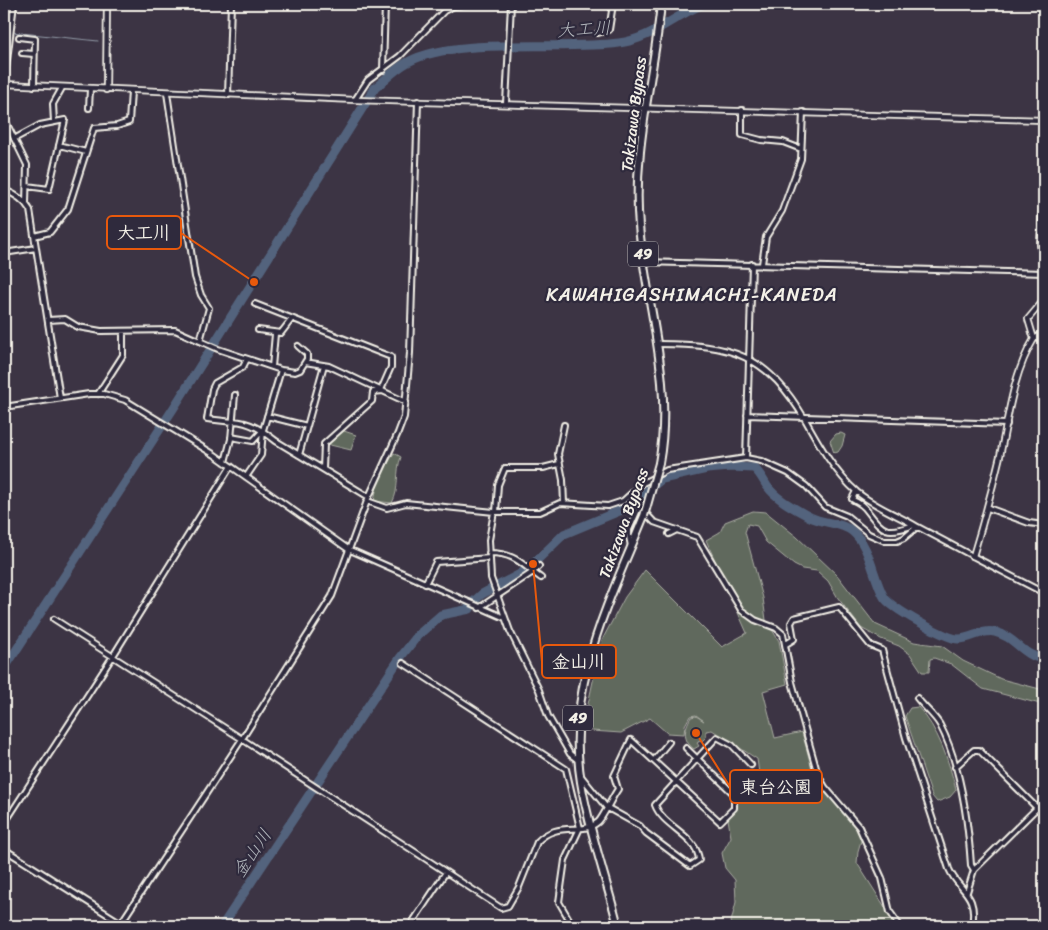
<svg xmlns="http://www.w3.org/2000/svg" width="1048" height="930" font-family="Sriracha,'Klee One',sans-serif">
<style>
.green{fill:#60695d;stroke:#aaada2}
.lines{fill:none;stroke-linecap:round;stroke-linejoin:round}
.stream{stroke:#939ca8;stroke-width:1}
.river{stroke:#53637d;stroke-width:9}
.minor-casing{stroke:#f4f1e8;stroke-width:8}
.tertiary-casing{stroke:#f4f1e8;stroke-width:8}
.trunk-casing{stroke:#f4f1e8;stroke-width:10}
.minor{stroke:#2f2a3d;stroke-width:4}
.tertiary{stroke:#2f2a3d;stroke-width:4.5}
.trunk{stroke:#2f2a3d;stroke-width:6}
.trunk-bridge-casing{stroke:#f4f1e8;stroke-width:10;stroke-linecap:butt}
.trunk-bridge{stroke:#2f2a3d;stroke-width:6}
.labels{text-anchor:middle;stroke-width:4.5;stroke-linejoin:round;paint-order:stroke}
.shield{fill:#2f2a3d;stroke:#b9b5b5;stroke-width:1}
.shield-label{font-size:15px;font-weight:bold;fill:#f4f1e8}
.street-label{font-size:16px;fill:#f4f1e8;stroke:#2f2a3d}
.water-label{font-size:18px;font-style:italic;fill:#b4b8bd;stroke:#2f2a3d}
.quarter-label{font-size:19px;letter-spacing:1px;fill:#f4f1e8;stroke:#2f2a3d}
.leader{fill:none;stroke:#e8590c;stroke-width:2}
.callout-dot{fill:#e8590c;stroke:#2f2a3d;stroke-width:2}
.callout{fill:#2f2a3d;stroke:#e8590c;stroke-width:2}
.callout-label{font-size:18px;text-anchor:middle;font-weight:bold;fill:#f4f1e8}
</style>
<rect width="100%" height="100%" fill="#3c3444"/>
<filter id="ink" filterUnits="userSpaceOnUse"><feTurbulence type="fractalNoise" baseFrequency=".02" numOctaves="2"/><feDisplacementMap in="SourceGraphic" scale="10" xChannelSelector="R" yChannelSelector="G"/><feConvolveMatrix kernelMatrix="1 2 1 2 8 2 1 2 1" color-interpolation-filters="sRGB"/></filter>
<g filter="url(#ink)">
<path class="green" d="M341,430L356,435L351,450L326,444Z
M841,433L845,435L842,446L838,452L834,453L830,441L836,434Z
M394,453L401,457C395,472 400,489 392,503L374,501L378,481Z
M753,511L766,512L797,537L837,575L875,624L914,642L942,646L963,661L1001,679L1044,690V705L983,689L951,664L934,658L930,659L929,672H922L910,654L899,646L881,639L861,628L838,598L828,581L817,571L802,569L794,565L766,542L757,526L748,524L745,532L763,598L766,620L779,641L787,684L763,691L775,738L802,732L812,769L842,811L863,834L858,851L857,863L897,926H730L736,902L735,880L725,868L722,853L731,837L728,819L736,808L741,788L759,773L757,759L712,730L706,731V737L702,741L699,740L697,743L699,746L694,749C682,740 684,729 691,717L696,716L704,721L696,715L690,716L685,725L684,734L667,733L650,718L621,733L592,731L585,718L602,640L625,597L645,570L722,647L747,633L706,540L720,532L725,522Z
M918,707C938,728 949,761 956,790L950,797L937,802L932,796L905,716L910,708Z"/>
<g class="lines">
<path class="stream" d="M4,29L8,31
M12,32L98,41"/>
<path class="river" d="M4,669L173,409L375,88C386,79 395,69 408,62C456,36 562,51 619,43C652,39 674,15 704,4
M222,926L400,658L418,635L441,615L470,609L473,602L482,594L520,574L533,564L564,534L624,509L662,479L707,469L730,467L754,468C760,473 763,480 767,486C777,500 796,509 810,517C824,524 842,522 853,532C870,546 873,578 884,597C889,607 948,640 959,639C971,639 982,629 995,632C1016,637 1022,656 1044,659"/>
<g class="minor-casing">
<path id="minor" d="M14,4L4,84V118L27,165L26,203
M598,33L609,30L613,4
M19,37L35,39L34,86
M22,53L34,54
M383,70L385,4
M167,93L195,277L201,295L209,308L200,341
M228,95L231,4
M355,100L368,80L400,56L444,11L454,6L471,4
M506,103L511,4
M89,108L90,89
M742,110V135L761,140L783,142L801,149
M54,122L53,104L62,88
M14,139L40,125L65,120L49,189L27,186
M59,145L86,152
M4,190C15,194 24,199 30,210L60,398
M34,236L50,232L68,209L94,128L117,126L129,122L131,91
M4,253L36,248
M644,262L1044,273
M762,264L766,237L782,211L801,159L803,112
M255,304L391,357V367L381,390
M48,320L65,319L78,327L101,331L175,330L218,349L281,370L295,372L300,370L307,359V354L298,346
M258,330L281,333L291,320
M1034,339L1044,333
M658,344C732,344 767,354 806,421C820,446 835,473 857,492C874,506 897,515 916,526C959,549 1001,571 1044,593
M305,362L329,366L406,402
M272,367L275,334
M98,394L123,355V331
M4,407L89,394H104L125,400L215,455L348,549L505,618
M747,415L1007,424
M267,416L307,426
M233,421C251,422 262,430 276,441L369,497
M233,422L207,419L212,389L215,383L243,367L247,359
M231,437L253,441L263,430
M299,455L324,365
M746,458L752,264
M225,462L231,439L235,395
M323,469L324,444L372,401L373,392L383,391
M246,477L261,455L263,430L281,370
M856,491L852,499C856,502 861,503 865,508C882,529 883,536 914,525
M367,501L387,508L406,503L494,512H540L560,503L608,506L623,501L643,483L667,470L746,458L761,461L788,473L806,486L825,507L847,516L869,534L885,541H897L904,538L917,527
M564,503L563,480L558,454L564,425
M639,506L654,522L697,537L741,610L755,620L776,628L783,634L792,682L818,775L825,787L859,827L882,878L890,912L900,926
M988,508L1029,523L1044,525
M494,512L489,540L491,578L510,631L539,690L548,716L570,754L579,761
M496,512L498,485L505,468H543L559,464
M669,534L677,530
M631,546L628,532L641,503L632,494
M489,553C516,553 522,565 541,578
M425,584L436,562L490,558
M479,608L533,572L539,566
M54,619L242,739L501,908L508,906L519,887L537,842C557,820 582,836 598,822C603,818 612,797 618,789L614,776L631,740L720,822L734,808V794L686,748
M786,644L794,639L791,623L794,618L839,607L870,645L882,650L906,738L949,869C959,892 978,892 972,926
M403,663L566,769L580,828L565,860L559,902L573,926
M917,698C924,707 935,716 940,725C961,765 968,820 971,865L974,870
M654,760L669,742
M955,767L974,750H979L1044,815
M581,776L606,807L640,826L646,833L690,866L699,860C697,835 663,827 655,805L717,737L732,745L751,765
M4,824L113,656L231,466
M4,849L126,926
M967,892L974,870L1044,801
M119,926L242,739L332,596L367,501L398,433L404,417L410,353L418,101
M410,926L446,872"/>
</g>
<g class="tertiary-casing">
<path id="tertiary" d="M4,84L355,100L1044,120
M106,90L107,4
M1044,177L1040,244L1044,275
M973,556C983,523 992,490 1000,456C1008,418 1013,373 1034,339L1028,319L1044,300"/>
</g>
<g class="trunk-casing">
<path id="trunk" d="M659,463C674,382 646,306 639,226C632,151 654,77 661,4
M618,926C606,878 589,831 581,782C565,686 609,602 644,516"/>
</g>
<use href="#minor" class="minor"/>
<use href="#tertiary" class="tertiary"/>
<use href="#trunk" class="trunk"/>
<g class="trunk-bridge-casing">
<path id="trunk-bridge" d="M644,516L659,463"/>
</g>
<use href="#trunk-bridge" class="trunk-bridge"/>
</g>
</g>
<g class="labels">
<g class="shield">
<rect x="628" y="241.5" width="30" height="25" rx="4"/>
<rect x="563" y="705.5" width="30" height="25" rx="4"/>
</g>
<g class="shield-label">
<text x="643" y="259">49</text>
<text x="578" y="723">49</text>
</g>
<g class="street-label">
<text transform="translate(633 114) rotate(-83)" y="6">Takizawa Bypass</text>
<text transform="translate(623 523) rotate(-70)" y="6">Takizawa Bypass</text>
</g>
<g class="water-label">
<text transform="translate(584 29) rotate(-3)" y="6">大工川</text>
<text transform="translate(252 853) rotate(-56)" y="6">金山川</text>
</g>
<g class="quarter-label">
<text x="692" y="301">KAWAHIGASHIMACHI-KANEDA</text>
</g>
</g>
<path class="leader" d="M254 282L181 233M533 564L542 662M696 733L730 787"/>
<g class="callout-dot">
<circle cx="254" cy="282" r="5"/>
<circle cx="533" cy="564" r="5"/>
<circle cx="696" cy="733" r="5"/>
</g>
<g class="callout">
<rect x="107" y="216" width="74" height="33" rx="5"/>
<rect x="542" y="645" width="74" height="33" rx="5"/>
<rect x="730" y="770" width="92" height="33" rx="5"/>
</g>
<g class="callout-label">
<text x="144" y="239">大工川</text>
<text x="579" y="668">金山川</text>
<text x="776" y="793">東台公園</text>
</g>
<rect width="1048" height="930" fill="none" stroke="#2f2a3d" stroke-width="20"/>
<rect x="10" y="10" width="1028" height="910" fill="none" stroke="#f4f1e8" stroke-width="2" filter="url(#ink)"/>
</svg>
